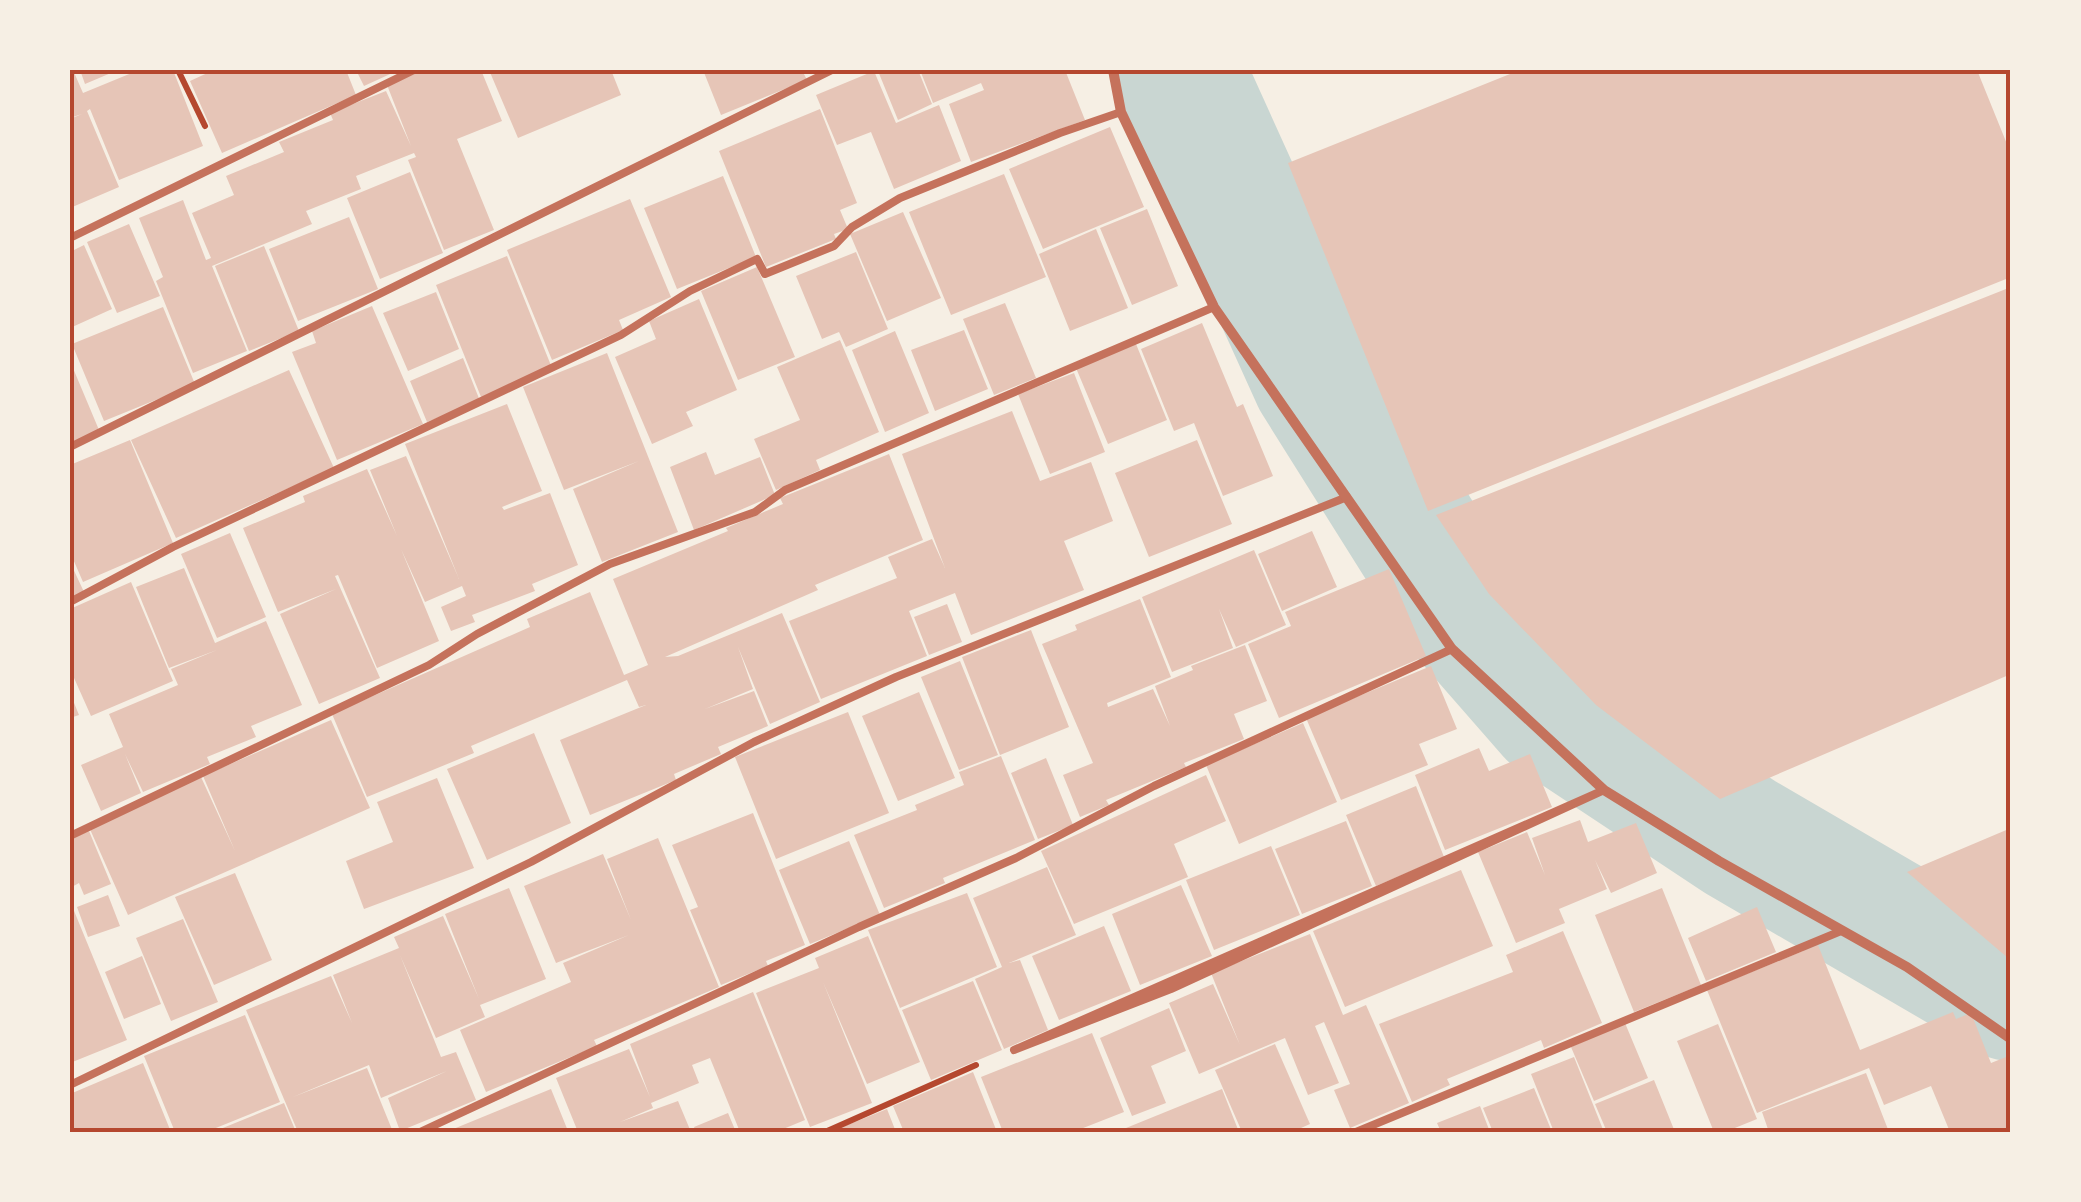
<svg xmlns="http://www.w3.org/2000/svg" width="2081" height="1202" font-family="Poppins,sans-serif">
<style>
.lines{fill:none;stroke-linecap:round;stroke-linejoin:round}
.river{stroke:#c9d6d2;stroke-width:132}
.building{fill:#e6c5b7}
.path{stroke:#b5482f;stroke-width:6}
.service{stroke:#c5725c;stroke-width:8}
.minor{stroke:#c5725c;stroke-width:10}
.neatline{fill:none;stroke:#b5482f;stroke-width:4}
</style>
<rect width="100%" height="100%" fill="#f6efe4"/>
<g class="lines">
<path class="river" d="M1178,70L1318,379L1463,610L1553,713L1740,837L2011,995"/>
</g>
<path class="building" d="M70,70H73L83,93L139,70H173L203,146L119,180L90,109L87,111L119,187L70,208V119L82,114L70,118Z
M80,70H118L85,84Z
M214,70H346L356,95L222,153L190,81Z
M356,70H399L364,86Z
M424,70H481L502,121L457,139L494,230L444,250L408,160L416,157L414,153L356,176L361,189L306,211L312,224L212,266L247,351L193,373L156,281L163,277L139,218L183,200L206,260L211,258L192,213L234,195L226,176L284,152L279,142L333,120L330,113L386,91L411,146L387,85Z
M489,70H611L621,95L518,138Z
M703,70H802L807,80L721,115Z
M881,70H918L932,104L898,120L878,71Z
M920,70H1065L1085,120L971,162L949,104L984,90L981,83L933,103Z
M1520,70H1977L2011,154V277L1428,511L1288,163Z
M874,71L896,123L939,105L961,161L894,189L871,132L837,145L816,95Z
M820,109L857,203L840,210L848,229L834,234L836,239L766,267L719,151Z
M1110,127L1144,207L1043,249L1009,169Z
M410,172L443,253L380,279L347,198Z
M1004,174L1046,277L951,315L909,212Z
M723,176L756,257L677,289L644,208Z
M630,199L671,297L619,320L623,330L552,360L507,250Z
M1147,209L1178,286L1132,305L1100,228Z
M903,212L941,298L887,321L850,234Z
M349,217L378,289L298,321L269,249Z
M129,224L160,296L117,313L87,242Z
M1096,229L1128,308L1070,331L1039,254Z
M84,245L112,309L70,328V252Z
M264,246L299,331L249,351L215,266Z
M856,252L888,329L846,347L839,332L822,339L796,276Z
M507,256L552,368L481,397L436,285Z
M757,267L795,357L738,380L701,291Z
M2011,287V674L1720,799L1596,705L1489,594L1436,515Z
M436,292L459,349L408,371L383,313Z
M699,299L737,390L686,412L693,426L652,444L615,357L656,339L649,321Z
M1005,303L1036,378L994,395L963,319Z
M372,306L423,424L337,460L292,352L316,343L312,331Z
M163,307L195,384L104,421L72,344Z
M1202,323L1237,407L1243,404L1273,476L1223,496L1194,423L1174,431L1141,349Z
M964,330L988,389L935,411L911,350Z
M895,331L929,413L885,432L852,350Z
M840,340L879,432L816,460L820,470L776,490L754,439L800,420L777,367Z
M1136,344L1167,420L1108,444L1076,368Z
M607,353L678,532L602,562L573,489L639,461L564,490L523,387Z
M463,358L480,401L427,422L410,381Z
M70,361L99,430L70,443Z
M289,370L334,468L176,538L131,440Z
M1074,373L1105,452L1050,474L1018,394Z
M507,404L542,491L502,507L504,510L550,493L578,565L532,584L535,591L472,615L475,622L451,631L441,607L466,596L462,586L425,602L401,549L439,641L377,668L338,575L335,576L380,678L319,704L280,614L336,589L278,612L243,528L305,502L303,496L367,469L397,536L370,470L406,456L459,579L405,444Z
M1012,411L1040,481L1091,462L1113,521L1064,541L1084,590L971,635L955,593L909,611L927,656L821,699L789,621L897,578L888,557L932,539L945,568L902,454Z
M130,440L173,543L83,582L70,552V465Z
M1197,440L1232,524L1149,557L1115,473Z
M706,452L715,475L760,457L775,495L694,530L670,467Z
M889,454L923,540L815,585L818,590L665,657L678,656L782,613L820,702L770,724L738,647L753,689L705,709L754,691L768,726L718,747L721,754L674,774L676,780L590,815L560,740L646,705L639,707L627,680L471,746L474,753L367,797L332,714L530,627L527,619L590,592L624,675L648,665L613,579L728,531L726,528L783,504L780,498Z
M1312,531L1337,587L1282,611L1258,554Z
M230,533L266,617L217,638L181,554Z
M1254,550L1286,625L1236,647L1219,609L1233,648L1172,672L1142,597Z
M70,562L84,592L70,599Z
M184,568L215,643L266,621L302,705L251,726L256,737L207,757L210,764L143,792L125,754L141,793L101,811L81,765L123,747L109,714L178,685L171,669L217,650L169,668L136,587Z
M1389,569L1426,656L1279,718L1248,644L1291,626L1285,612Z
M131,582L173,681L91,716L70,669V609Z
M1140,599L1171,677L1107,703L1108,707L1153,689L1170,726L1155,686L1193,670L1191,666L1245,645L1267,701L1234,714L1244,739L1184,763L1186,767L1106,800L1109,805L1080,817L1063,775L1093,763L1042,644L1077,630L1075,625Z
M947,604L962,642L929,655L914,617Z
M1031,630L1069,727L1000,755L962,657Z
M960,661L998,755L959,770L921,677Z
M1431,666L1457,729L1419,744L1428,765L1341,800L1306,718Z
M919,692L955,778L898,801L862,716Z
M70,693L79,715L70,718Z
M848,712L889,813L776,859L735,757Z
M331,720L370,808L128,915L89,827L201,777L235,851L203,776Z
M1303,723L1337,802L1239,844L1206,765Z
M534,733L571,823L487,860L447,769Z
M1479,748L1489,771L1530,754L1552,807L1445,850L1415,775Z
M1001,756L1035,840L943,878L945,883L884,908L854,835L917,810L915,805L964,785L959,772Z
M1046,758L1073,825L1038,839L1011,773Z
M1206,775L1226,821L1174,844L1188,877L1074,924L1041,851Z
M437,778L474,868L364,909L346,861L393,842L377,802Z
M1416,786L1444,857L1376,886L1346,815Z
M753,813L805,945L766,961L768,966L721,985L690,910L698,907L672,845Z
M1580,820L1588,842L1636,823L1657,873L1611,893L1595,860L1607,889L1559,909L1565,923L1516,943L1478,852L1527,832L1545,875L1532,838Z
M1346,821L1372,886L1302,914L1275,849Z
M2011,828V956L2008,958L1907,872Z
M89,831L111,884L84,895L79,883L70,888V839Z
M658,838L719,987L594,1040L597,1046L486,1092L460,1030L571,982L563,963L629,935L556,963L524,886L603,854L631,920L607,859Z
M849,841L880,915L810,944L779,870Z
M1271,846L1300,915L1214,950L1186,880Z
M1047,867L1076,935L1009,963L1020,960L1048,1030L1004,1049L975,979L1002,967L973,898Z
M1461,870L1493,946L1345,1007L1313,931Z
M235,873L272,960L214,985L175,897Z
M1181,885L1212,956L1140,985L1112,914Z
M509,888L546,979L480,1005L485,1017L436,1038L400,955L441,1057L456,1052L476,1100L400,1131L388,1098L447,1071L381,1098L369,1065L293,1097L367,1068L393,1132H298L246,1010L331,976L352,1023L333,975L399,948L394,937L443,916L479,999L445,914Z
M1662,888L1701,985L1634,1012L1595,915Z
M967,893L997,967L900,1008L868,930Z
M108,895L120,926L88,937L77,907Z
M70,901L127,1040L70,1063Z
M1757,907L1776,952L1706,981L1688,938Z
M183,919L218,1002L171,1021L136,938Z
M1104,926L1131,991L1059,1020L1032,956Z
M1563,931L1602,1023L1544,1048L1541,1040L1447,1079L1450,1085L1412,1102L1379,1024L1513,972L1506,955Z
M1310,934L1343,1015L1366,1005L1409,1103L1350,1128L1334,1090L1350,1084L1324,1022L1315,1026L1339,1083L1308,1095L1285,1038L1199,1074L1169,1003L1213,984L1240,1045L1211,973Z
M868,936L920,1062L867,1084L823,982L872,1103L810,1127L756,993L819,968L815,958Z
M1818,945L1860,1050L1953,1012L1956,1019L1971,1013L1991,1063L2011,1055V1132H1950L1931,1086L1884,1105L1869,1068L1757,1113L1707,990Z
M142,956L161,1004L124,1019L105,972Z
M973,981L1002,1050L931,1080L902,1010Z
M753,992L805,1120L776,1132H740L710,1058L692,1065L699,1083L651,1103L653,1108L620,1122L678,1101L691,1132H578L556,1078L629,1049L650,1097L630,1044Z
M1169,1008L1186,1051L1151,1066L1166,1103L1132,1116L1100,1038Z
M245,1015L280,1102L206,1132H175L144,1056Z
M1625,1023L1648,1078L1594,1101L1571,1047Z
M1718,1024L1757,1119L1725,1132H1714L1677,1041Z
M1092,1033L1124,1112L1073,1132H1003L981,1077Z
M1275,1044L1310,1124L1292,1132H1242L1215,1070Z
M1574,1057L1604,1132H1554L1531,1074Z
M143,1063L171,1132H70V1094Z
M973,1072L997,1132H904L893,1106Z
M1866,1073L1889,1132H1769L1762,1112Z
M1654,1080L1675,1132H1607L1595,1104Z
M1534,1088L1552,1132H1493L1483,1108Z
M551,1089L568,1131L446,1132Z
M1222,1089L1239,1132H1127L1126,1128Z
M284,1103L296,1132H213Z
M1480,1106L1490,1132H1441L1437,1123Z
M887,1109L896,1132H842L840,1128Z
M728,1113L736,1132H696L694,1127Z"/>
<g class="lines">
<path class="path" d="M178,70L205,126
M825,1132L976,1065"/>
<path class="service" d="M70,238L414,70
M70,447L832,70
M70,602L173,547L621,335L690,291L757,259L765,274L834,246L852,227L900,198L1060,133L1121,112
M1604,790L1171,989L1014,1050Z
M70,836L429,665L477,634L610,564L755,512L785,490L1214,307
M70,1085L531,862L754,742L896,677L1347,497
M420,1132L859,927L1016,858L1154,786L1452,649
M1356,1132L1841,931"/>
<path class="minor" d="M1113,70L1121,112L1214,307L1452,649L1604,790L1719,861L1907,967L2011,1039"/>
</g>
<rect width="2081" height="1202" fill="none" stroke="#f6efe4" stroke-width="145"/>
<rect x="72" y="72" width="1936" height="1058" class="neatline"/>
</svg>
